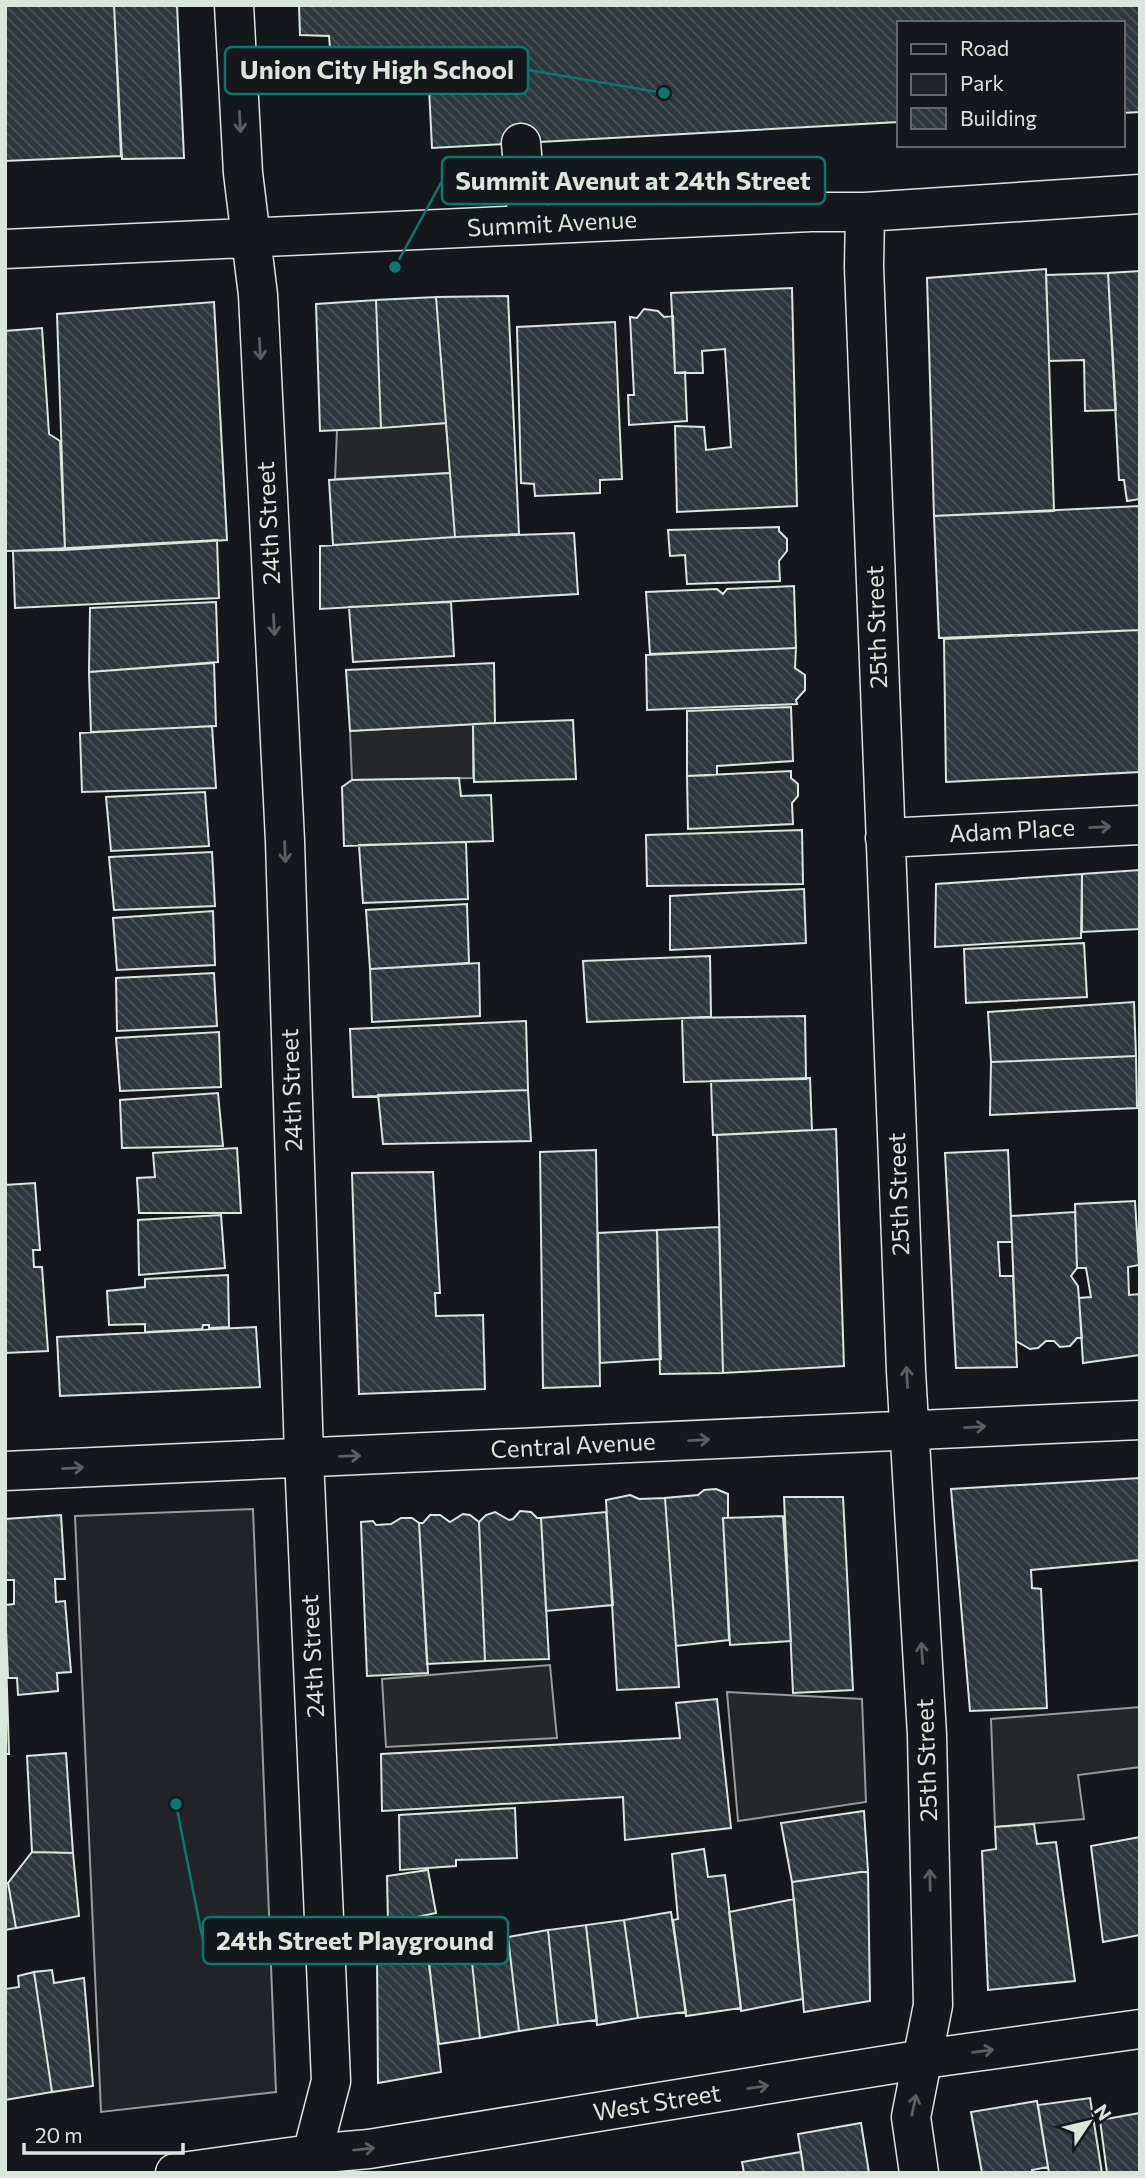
<svg xmlns="http://www.w3.org/2000/svg" width="1145" height="2178" font-family="Commissioner,sans-serif">
<style>
.park{fill:#202428;stroke:#939e99;stroke-width:2}
.parking{fill:#24282b;stroke:#939e99;stroke-width:2}
.building{fill:url(#building-back-hatch);stroke:#d8e6dc;stroke-width:2}
.lines{fill:none;stroke-linecap:round;stroke-linejoin:round}
.minor-casing{stroke:#d8e6dc;stroke-width:41}
.minor{stroke:#14181c;stroke-width:38}
.oneway{stroke:#59605f}
.labels{text-anchor:middle;stroke-width:5;stroke-linejoin:round;paint-order:stroke}
.street-label{font-size:24px;fill:#d8e6dc;stroke:#14181c}
.leader{fill:none;stroke:#0f766e;stroke-width:2.5}
.callout-dot{fill:#0f766e;stroke:#14181c;stroke-width:2.5}
.callout{fill:#14181c;stroke:#0f766e;stroke-width:2.5}
.callout-label{font-size:26px;text-anchor:middle;font-weight:bold;fill:#d8e6dc}
</style>
<defs>
<pattern id="building-back-hatch" width="6" height="6" patternUnits="userSpaceOnUse" patternTransform="scale(1.75)"><rect width="6" height="6" fill="#2c363c"/><path d="M-1 5l2 2M0 0l6 6M5-1l2 2" fill="none" stroke="#4a5358"/></pattern>
</defs>
<rect width="100%" height="100%" fill="#14181c"/>
<path class="park" d="M253,1509L276,2092L101,2112L75,1516Z"/>
<path class="parking" d="M446,423L450,473L335,479L337,430Z
M473,724V778L352,780L350,731Z
M550,1665L557,1738L386,1747L382,1679Z
M727,1692L862,1699L866,1802L738,1821Z
M1140,1707V1767L1078,1775L1084,1819L995,1827L991,1719Z"/>
<path class="building" d="M5,5H114L121,156L5,161Z
M114,5H177L184,158L122,159Z
M299,5H1140V112L1122,113V23H898V122L432,148L428,68L332,73L329,36L300,35Z
M1046,269L1054,511L934,516L927,278Z
M1140,271V499L1127,501L1124,480H1119L1108,273Z
M1108,273L1116,410L1085,411L1084,360L1049,361L1046,275Z
M792,288L797,506L677,512L675,426L704,427L706,450L731,447L725,349L702,351L703,373H675L671,293Z
M508,296L519,534L455,537L436,297Z
M436,297L446,423L381,428L376,300Z
M376,300L381,428L320,431L316,304Z
M214,302L227,540L65,550L57,314Z
M644,309L658,311L664,317L673,316L675,373L685,372L687,421L629,425L628,395H634L630,317L637,318Z
M615,322L622,479L600,480V493L535,496L534,484L521,483L517,327Z
M42,328L49,434L60,441L65,550L5,551V331Z
M450,473L455,537L333,545L329,480Z
M1140,506V630L939,638L934,516Z
M779,527V531L787,539V551L779,561L780,581L687,584L685,555L670,556L668,530Z
M574,533L578,594L320,609V546L455,537Z
M217,540L219,598L15,608L13,551Z
M794,586L796,648L650,654L646,592L717,589L723,594L727,589Z
M216,602L218,662L89,672L90,608Z
M451,602L454,656L353,662L349,607Z
M1140,630V772L946,782L944,639Z
M796,648L795,668L805,675V690L796,700L797,704L647,710L646,655Z
M214,663L216,726L91,732L89,672Z
M494,663L495,723L350,731L346,670Z
M791,707L793,761L717,766V775L687,776V711Z
M573,720L576,779L474,782L473,724Z
M212,726L216,788L82,792L80,733Z
M791,771V778L798,784V796L792,803L793,824L688,829L687,776Z
M459,778L461,796L491,795L493,841L344,846L342,787L352,780Z
M205,792L209,846L111,851L106,797Z
M802,830L803,884L647,886L646,835Z
M466,842L468,899L363,903L359,845Z
M212,852L215,906L114,910L109,857Z
M1140,870V929L1082,932V874Z
M1082,874L1081,938L935,947L936,884Z
M804,889L806,943L670,950V896Z
M467,904L469,963L370,969L366,910Z
M213,911L215,965L117,970L113,918Z
M1084,943L1087,997L966,1003L964,949Z
M710,956L711,1017L587,1022L583,961Z
M479,963L480,1016L372,1022L370,969Z
M214,973L217,1026L117,1031L116,978Z
M1134,1002L1136,1056L991,1062L988,1012Z
M805,1016L806,1079L684,1082L682,1018Z
M526,1021L528,1090L353,1097L350,1029Z
M219,1032L221,1087L120,1091L116,1038Z
M1136,1056L1137,1108L990,1115L991,1062Z
M810,1078L812,1130L713,1135L711,1081Z
M528,1090L531,1141L383,1144L378,1095Z
M218,1093L223,1146L122,1148L120,1100Z
M836,1129L844,1366L723,1373L717,1135Z
M237,1148L241,1213H139L137,1178L155,1177L153,1153Z
M596,1150L600,1386L543,1388L540,1152Z
M1008,1150L1012,1242H998L1000,1276H1013L1017,1367L956,1368L945,1153Z
M433,1172L440,1293H435L436,1316L483,1315L485,1389L359,1394L352,1173Z
M35,1183L40,1250H33L34,1267H42L48,1351L6,1353L5,1185Z
M1135,1201L1139,1265L1128,1267L1129,1295L1140,1294V1355L1083,1363L1079,1298L1091,1297L1086,1268H1077L1075,1204Z
M1075,1212L1077,1268L1071,1276L1078,1286L1082,1338H1077L1070,1346L1060,1347L1054,1341H1046L1038,1348L1030,1349L1016,1341L1011,1216Z
M221,1215L225,1268L139,1275L138,1220Z
M719,1227L723,1373L660,1374L657,1230Z
M657,1230L661,1359L600,1363L598,1233Z
M228,1275L229,1327L209,1328V1325H203L202,1329L145,1332V1324L109,1325L107,1291L145,1287V1279Z
M256,1327L260,1387L60,1396L57,1337Z
M1140,1478V1560L1031,1570L1032,1588L1041,1589L1047,1708L970,1711L951,1489Z
M716,1489L728,1494V1518H723L729,1640L676,1646L665,1498L698,1495L704,1490Z
M630,1495L639,1499L665,1498L679,1687L617,1690L606,1500Z
M784,1497H843L853,1690L793,1693Z
M520,1511L531,1512L537,1518H541L549,1659L485,1661L479,1522L486,1515L495,1512L509,1520L513,1519Z
M606,1512L613,1605L546,1611L541,1518Z
M463,1514L470,1515L479,1522L485,1661L427,1664L419,1523H423L430,1515H440L450,1522Z
M61,1515L65,1579H55L56,1602L65,1601L71,1672L57,1673L58,1691L18,1695L17,1678H8L5,1605L14,1604V1580H6L5,1519Z
M783,1516L791,1641L730,1645L723,1518Z
M401,1518H412L419,1523L428,1673L367,1676L361,1522L373,1521L376,1525L391,1524Z
M5,1625L9,1754H5Z
M717,1699L731,1828L625,1840L623,1797L382,1811L381,1754L680,1738L676,1703Z
M66,1753L73,1853L32,1852L27,1756Z
M515,1808L517,1858L456,1860V1866L400,1870L399,1815Z
M864,1811L868,1871L792,1882L781,1823Z
M1034,1824L1037,1844L1056,1842L1075,1981L988,1990L982,1851L996,1849L995,1827Z
M1140,1837V1935L1103,1942L1091,1846Z
M704,1849L708,1877L725,1875L741,2008L686,2016L673,1920L678,1919L672,1854Z
M32,1852L73,1853L79,1916L16,1928L8,1883Z
M428,1870L436,1913L388,1923L387,1876Z
M868,1871L870,2001L804,2012L792,1882Z
M5,1883H8L16,1928L5,1930Z
M794,1899L803,1999L741,2011L729,1912Z
M671,1912L686,2012L638,2018L624,1920Z
M624,1920L638,2018L597,2025L586,1925Z
M586,1925L597,2020L558,2025L548,1930Z
M415,1930V1943H427L441,2072L378,2083L377,1953L389,1951L386,1934Z
M548,1930L558,2025L519,2031L508,1937Z
M508,1937L519,2031L480,2038L470,1943Z
M470,1943L480,2038L439,2044L427,1949Z
M52,1970L54,1983L84,1978L93,2086L52,2092L34,1972Z
M34,1972L52,2092L5,2100V1989L19,1987L18,1976Z
M1090,2098L1102,2173H1049L1038,2105Z
M1037,2101L1048,2167L1032,2170V2173H982L971,2112Z
M1140,2113V2173H1107L1100,2120Z
M861,2123L869,2173H804L798,2134Z
M801,2152L804,2173H744L742,2162Z"/>
<g class="lines">
<g class="minor-casing">
<path id="minor" d="M234,5L243,173L258,295L285,841L304,1457L331,2081L312,2154L311,2173
M521,143L528,225
M865,212L864,267L906,1371L927,1735L933,2005L911,2117L919,2173
M5,249L811,212H865L1140,194
M885,838L1140,825
M5,1471L1140,1420
M175,2173L312,2154L369,2149L924,2059L1140,2029"/>
</g>
<use href="#minor" class="minor"/>
</g>
<defs><path id="oneway-shaft" d="M-6 0H5M1.5-3L5.5 0L1.5 3" fill="none" stroke-width="1.6" stroke-linecap="round" stroke-linejoin="round" transform="scale(1.75)"/></defs>
<g class="oneway">
<use href="#oneway-shaft" transform="translate(240 122) rotate(87)"/>
<use href="#oneway-shaft" transform="translate(260 349) rotate(87)"/>
<use href="#oneway-shaft" transform="translate(274 625) rotate(87)"/>
<use href="#oneway-shaft" transform="translate(1100 827) rotate(-3)"/>
<use href="#oneway-shaft" transform="translate(285 852) rotate(88)"/>
<use href="#oneway-shaft" transform="translate(907 1377) rotate(-93)"/>
<use href="#oneway-shaft" transform="translate(975 1427) rotate(-3)"/>
<use href="#oneway-shaft" transform="translate(699 1440) rotate(-3)"/>
<use href="#oneway-shaft" transform="translate(350 1456) rotate(-2)"/>
<use href="#oneway-shaft" transform="translate(73 1468) rotate(-3)"/>
<use href="#oneway-shaft" transform="translate(922 1653) rotate(-94)"/>
<use href="#oneway-shaft" transform="translate(930 1880) rotate(-91)"/>
<use href="#oneway-shaft" transform="translate(983 2051) rotate(-8)"/>
<use href="#oneway-shaft" transform="translate(758 2087) rotate(-9)"/>
<use href="#oneway-shaft" transform="translate(914 2105) rotate(-78)"/>
<use href="#oneway-shaft" transform="translate(364 2149) rotate(-6)"/>
</g>
<g class="labels">
<g class="street-label">
<text transform="translate(552 224) rotate(-3)" y="8">Summit Avenue</text>
<text transform="translate(269 523) rotate(-93)" y="8">24th Street</text>
<text transform="translate(877 627) rotate(-92)" y="8">25th Street</text>
<text transform="translate(1012 831) rotate(-3)" y="8">Adam Place</text>
<text transform="translate(292 1090) rotate(-92)" y="8">24th Street</text>
<text transform="translate(899 1194) rotate(-92)" y="8">25th Street</text>
<text transform="translate(573 1446) rotate(-3)" y="8">Central Avenue</text>
<text transform="translate(313 1656) rotate(-93)" y="8">24th Street</text>
<text transform="translate(927 1760) rotate(-92)" y="8">25th Street</text>
<text transform="translate(657 2103) rotate(-9)" y="8">West Street</text>
</g>
</g>
<path class="leader" d="M664 93L528 70M395 267L442 181M176 1804L203 1941"/>
<g class="callout-dot">
<circle cx="664" cy="93" r="7"/>
<circle cx="395" cy="267" r="7"/>
<circle cx="176" cy="1804" r="7"/>
</g>
<g class="callout">
<rect x="225" y="47" width="303" height="47" rx="7"/>
<rect x="442" y="157" width="383" height="47" rx="7"/>
<rect x="203" y="1917" width="305" height="47" rx="7"/>
</g>
<g class="callout-label">
<text x="377" y="79">Union City High School</text>
<text x="633" y="190">Summit Avenut at 24th Street</text>
<text x="355" y="1950">24th Street Playground</text>
</g>
<rect width="1145" height="2178" fill="none" stroke="#d8e6dc" stroke-width="14"/>
<rect x="897" y="21" width="228" height="126" fill="#14181c" stroke="#626a69" stroke-width="2"/>
<rect x="911" y="44" width="35" height="10" fill="#14181c" stroke="#626a69" stroke-width="2"/>
<text x="960" y="56" font-size="21" fill="#d8e6dc">Road</text>
<rect x="911" y="74" width="35" height="21" fill="#202428" stroke="#626a69" stroke-width="2"/>
<text x="960" y="91" font-size="21" fill="#d8e6dc">Park</text>
<rect x="911" y="108" width="35" height="21" fill="url(#building-back-hatch)" stroke="#626a69" stroke-width="2"/>
<text x="960" y="126" font-size="21" fill="#d8e6dc">Building</text>
<g transform="translate(1089 2122) rotate(55)" stroke="#14181c" stroke-width="5" paint-order="stroke">
<path d="M0-5L12 26L0 18L-12 26Z" fill="#d8e6dc"/>
<text y="-10" font-size="19" font-weight="bold" text-anchor="middle" fill="#d8e6dc">N</text>
</g>
<path d="M24 2143v10h159v-10" fill="none" stroke="#d8e6dc" stroke-width="3.5"/>
<text x="35" y="2143" font-size="21" fill="#d8e6dc" stroke="#14181c" stroke-width="5" paint-order="stroke">20 m</text>
</svg>
